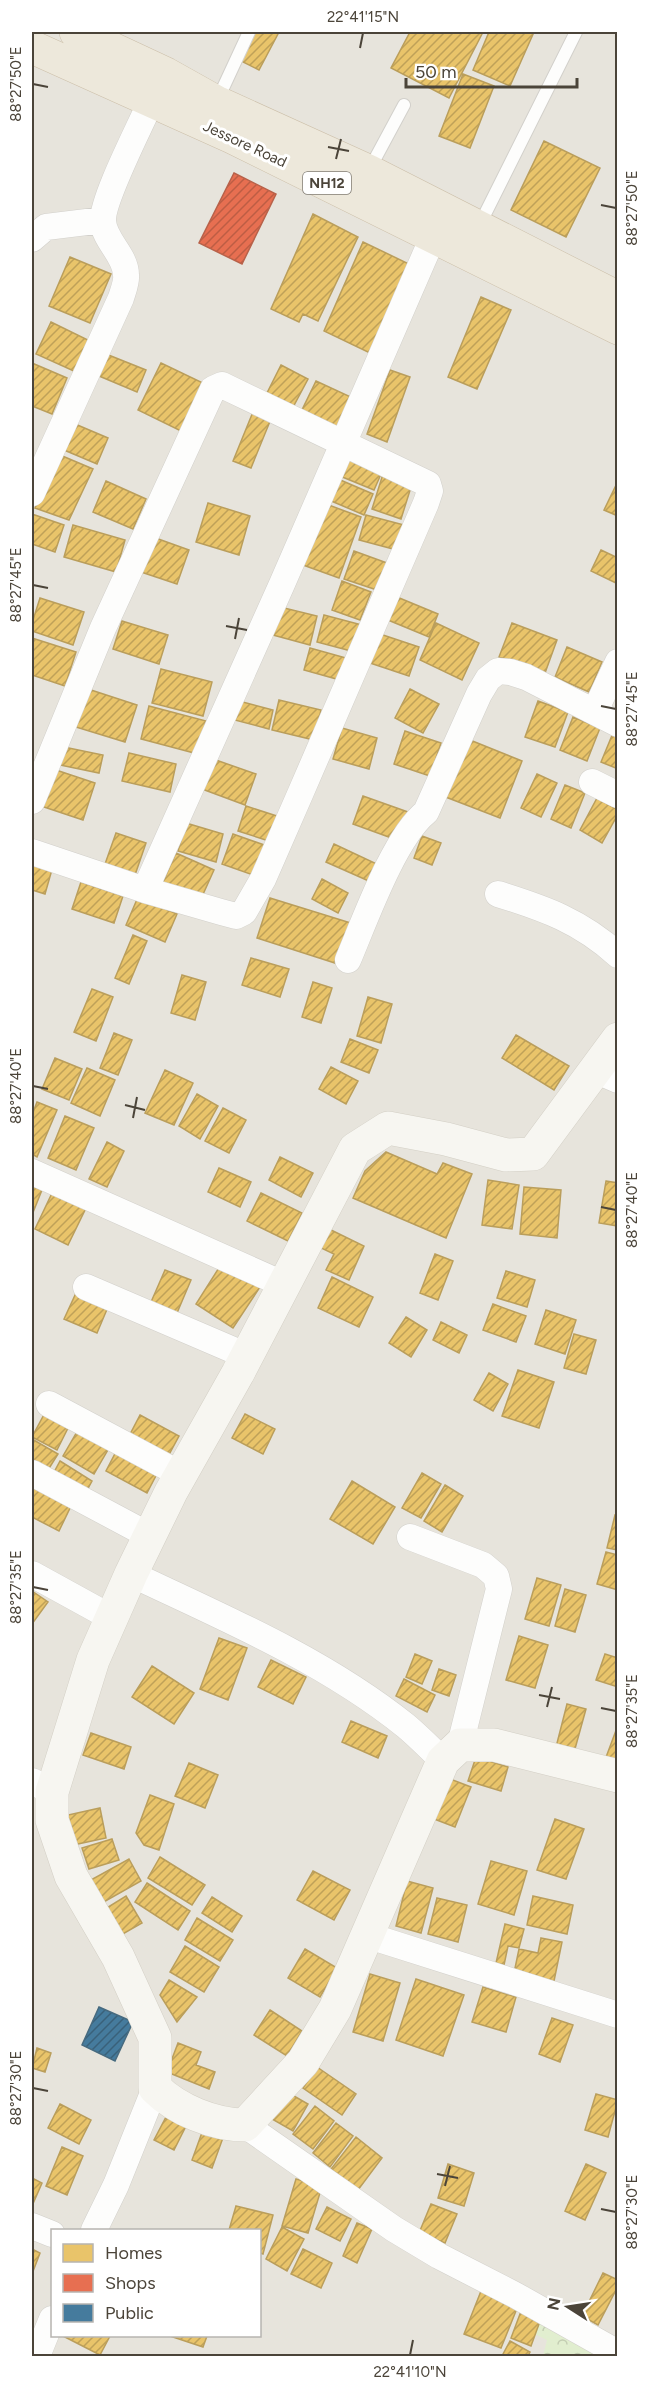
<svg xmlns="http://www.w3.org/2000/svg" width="649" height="2388" font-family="Figtree,sans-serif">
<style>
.residential{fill:#e7e4dc;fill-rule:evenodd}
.park{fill:url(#park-crowns)}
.homes{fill:url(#homes-hatch);stroke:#ba9e5b;stroke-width:1.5}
.shops{fill:url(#shops-hatch);stroke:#b8624a;stroke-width:1.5}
.public{fill:url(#public-hatch);stroke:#476a7f;stroke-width:1.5}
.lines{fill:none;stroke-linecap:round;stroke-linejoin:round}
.lane-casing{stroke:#d2d0cb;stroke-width:14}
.street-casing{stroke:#d2d0cb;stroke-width:27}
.secondary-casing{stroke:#d3cfc5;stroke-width:34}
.highway-casing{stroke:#ccbfa9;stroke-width:34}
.lane{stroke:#fdfdfc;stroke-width:12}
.street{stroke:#fdfdfc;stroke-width:26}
.secondary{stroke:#f7f6f1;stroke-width:33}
.highway{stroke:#ede8db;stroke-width:33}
.ticks{fill:none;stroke:#4b4439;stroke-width:2}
.labels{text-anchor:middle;stroke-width:6;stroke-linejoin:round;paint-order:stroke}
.shield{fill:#fff;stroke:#817c74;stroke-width:1.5}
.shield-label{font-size:14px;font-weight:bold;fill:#4b4439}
.street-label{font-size:15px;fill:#4b4439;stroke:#fff}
.neatline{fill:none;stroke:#4b4439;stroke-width:2}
.ticks-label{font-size:15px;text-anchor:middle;fill:#4b4439}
</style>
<defs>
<pattern id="park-crowns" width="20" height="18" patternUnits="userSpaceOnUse" patternTransform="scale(1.5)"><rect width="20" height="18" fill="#e1eecf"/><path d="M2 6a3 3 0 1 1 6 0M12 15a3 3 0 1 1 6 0" fill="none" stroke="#c3cdb2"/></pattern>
<pattern id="homes-hatch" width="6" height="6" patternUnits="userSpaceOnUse" patternTransform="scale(1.5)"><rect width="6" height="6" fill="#e9c46a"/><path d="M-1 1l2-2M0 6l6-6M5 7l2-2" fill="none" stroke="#bfa158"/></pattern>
<pattern id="shops-hatch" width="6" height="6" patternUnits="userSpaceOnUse" patternTransform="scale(1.5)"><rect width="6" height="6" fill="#e76f51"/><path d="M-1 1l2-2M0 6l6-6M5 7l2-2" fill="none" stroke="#bd5d44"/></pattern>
<pattern id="public-hatch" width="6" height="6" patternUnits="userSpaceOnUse" patternTransform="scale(1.5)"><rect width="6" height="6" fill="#457b9d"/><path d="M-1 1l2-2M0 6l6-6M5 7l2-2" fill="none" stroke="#39617a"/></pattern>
</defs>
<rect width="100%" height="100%" fill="#f4f2ee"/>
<path class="residential" d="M32,32H617V2356H32ZM52,2230H260V2336H52Z"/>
<path class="park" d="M534,2309L617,2356H543L547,2340L520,2327Z"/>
<path class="homes" d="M255,32H279L259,70L241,61Z
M410,32H483L449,98L391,68Z
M489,32H534L510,86L473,70Z
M463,74L494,86L470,148L439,136Z
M544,141L600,168L566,237L511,210Z
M313,214L358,237L318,321L303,314L299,322L271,309Z
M363,242L409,264L370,353L324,331Z
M70,257L111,274L90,323L49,306Z
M481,297L511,310L477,389L448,377Z
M51,322L90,341L76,372L36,354Z
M101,352L146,370L137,392L92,373Z
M32,363L67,378L52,414L32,406Z
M161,363L203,383L181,431L138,410Z
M281,365L308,379L291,411L265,397Z
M390,370L410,377L387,442L367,434Z
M316,381L353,398L339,429L301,412Z
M255,407L273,414L251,468L233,461Z
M68,421L108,438L97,464L57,447Z
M351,451L385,465L374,490L340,476Z
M60,455L93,469L69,520L35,508Z
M383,474L412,484L401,519L372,509Z
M338,479L373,494L364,515L329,500Z
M106,481L146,499L133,529L93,512Z
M618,481V516L604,510Z
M208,503L250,516L239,555L196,542Z
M326,504L361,517L339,578L303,565Z
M32,514L64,525L55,552L32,544Z
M366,515L404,525L397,550L359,540Z
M73,525L125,540L116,572L64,557Z
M150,536L189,550L177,584L138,571Z
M601,550L618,558V584L591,571Z
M354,551L387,563L377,590L344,579Z
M342,581L371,592L360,620L332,610Z
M397,597L438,614L429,637L388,620Z
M40,598L84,612L73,645L32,631V623Z
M276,606L317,616L310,645L269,634Z
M324,615L362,625L355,652L317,642Z
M122,621L168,635L159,664L113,649Z
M436,623L479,643L462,680L420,660Z
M512,623L557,640L545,673L499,657Z
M380,634L419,647L409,676L370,663Z
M32,638L76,652L65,686L32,675Z
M567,647L602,662L589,692L555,677Z
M310,648L346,658L340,680L304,670Z
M161,669L212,682L203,716L152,703Z
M88,689L137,705L125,742L76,727Z
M410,689L439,704L423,733L395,718Z
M235,700L273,710L269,729L231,719Z
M279,700L321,710L314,740L272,730Z
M538,701L568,712L555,747L525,737Z
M149,706L206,721L198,754L141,739Z
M573,717L600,728L587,761L560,750Z
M342,728L377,738L369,769L333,759Z
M405,731L441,743L430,776L394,764Z
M613,733L618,735V769L601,762Z
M465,738L522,761L500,818L443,796Z
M59,746L103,755L99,773L55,764Z
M129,753L176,764L170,792L122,781Z
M213,759L256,774L245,805L202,789Z
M50,768L95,783L83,820L38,805Z
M537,774L557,783L541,817L521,808Z
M565,785L585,793L571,828L551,819Z
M363,796L408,812L397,840L353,824Z
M597,798L618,810V814L602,843L580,830Z
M246,806L280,817L272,842L238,831Z
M186,823L223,834L216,862L178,851Z
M116,833L146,843L135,875L105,864Z
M233,834L270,847L259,877L222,864Z
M422,836L441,843L432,865L414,858Z
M334,844L379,865L371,882L326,862Z
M176,853L214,870L200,901L162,884Z
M32,860L53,866L45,894L32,890Z
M322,879L348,893L338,913L312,899Z
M81,882L123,896L114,923L72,909Z
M138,897L177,914L165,942L126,925Z
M270,898L354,924L341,965L257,938Z
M133,935L147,941L129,984L115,978Z
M251,958L289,969L280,997L242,985Z
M182,975L206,982L195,1020L171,1013Z
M313,982L332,988L321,1023L302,1017Z
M92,989L113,997L96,1041L74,1032Z
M368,997L392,1004L381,1043L357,1036Z
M114,1033L132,1040L118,1075L100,1068Z
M516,1035L569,1066L554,1090L502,1058Z
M350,1039L378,1050L369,1073L341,1062Z
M55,1058L82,1069L69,1100L42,1089Z
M331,1067L358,1081L346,1104L319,1089Z
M87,1068L115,1080L100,1116L71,1103Z
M165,1070L193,1083L174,1125L145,1113Z
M197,1094L218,1106L200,1139L179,1126Z
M37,1102L57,1110L37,1157L32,1154V1115Z
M223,1108L246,1120L229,1153L205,1141Z
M65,1116L94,1128L76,1170L48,1158Z
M107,1142L124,1151L107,1187L89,1179Z
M386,1152L437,1174L443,1163L472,1174L446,1238L353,1198L365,1171Z
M280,1157L313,1173L301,1197L269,1180Z
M219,1168L251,1182L240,1207L208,1192Z
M488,1180L519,1185L512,1229L482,1225Z
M606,1181L618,1183V1226L599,1223Z
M32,1186L42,1190L32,1215Z
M524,1187L561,1190L557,1238L520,1234Z
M53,1191L86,1208L68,1245L35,1229Z
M261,1193L302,1213L288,1241L247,1221Z
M327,1228L364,1246L349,1280L326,1270L334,1254L319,1247Z
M435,1254L453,1261L438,1300L420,1293Z
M222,1263L260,1287L233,1328L196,1304Z
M165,1270L191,1280L177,1313L151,1302Z
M506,1271L535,1280L527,1307L497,1298Z
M332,1277L373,1297L359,1327L318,1308Z
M76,1293L108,1307L97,1333L64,1319Z
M493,1304L526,1316L516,1342L483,1330Z
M546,1310L576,1320L565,1354L535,1344Z
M406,1317L427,1330L411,1357L389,1343Z
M441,1322L467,1335L459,1353L433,1340Z
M574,1334L596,1340L586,1374L564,1368Z
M518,1370L554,1382L539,1428L502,1416Z
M489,1373L508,1384L493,1411L474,1400Z
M47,1409L71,1422L57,1450L32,1437Z
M245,1414L275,1429L263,1454L232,1438Z
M140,1415L179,1436L165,1462L126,1442Z
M78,1430L109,1448L94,1474L63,1456Z
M32,1439L58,1454L48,1470L32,1463Z
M120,1444L161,1466L147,1493L106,1471Z
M60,1461L92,1481L85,1494L52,1476Z
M422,1473L441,1484L421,1518L402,1508Z
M352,1481L395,1507L373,1544L330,1519Z
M445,1485L463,1496L442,1532L424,1521Z
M32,1487L71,1506L59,1531L32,1517Z
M615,1515L618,1516V1550L607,1548Z
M606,1552L618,1555V1590L597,1584Z
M537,1578L561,1585L549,1626L525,1619Z
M565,1589L586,1595L575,1632L555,1626Z
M32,1591L48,1602L32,1624Z
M519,1636L548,1645L535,1688L506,1680Z
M219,1638L247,1648L228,1700L200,1689Z
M415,1654L432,1661L422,1684L406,1677Z
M605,1654L618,1658V1687L596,1680Z
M271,1660L306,1677L293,1704L258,1687Z
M152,1666L194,1693L174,1724L132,1697Z
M439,1669L456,1675L449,1696L432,1690Z
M404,1679L435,1695L427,1712L396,1696Z
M567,1704L586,1709L573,1756L555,1751Z
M351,1721L387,1736L378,1758L342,1742Z
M618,1725V1773L602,1768Z
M91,1733L131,1747L124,1769L83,1755Z
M476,1757L508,1767L501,1791L468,1781Z
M189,1763L218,1775L205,1808L175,1796Z
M445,1777L471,1787L455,1827L429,1817Z
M150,1795L174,1804L159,1850L144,1845L136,1833Z
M100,1808L106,1838L73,1845L68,1815Z
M555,1819L584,1829L566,1879L537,1870Z
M112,1839L119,1860L89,1869L82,1848Z
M160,1857L205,1885L192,1905L148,1878Z
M129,1859L141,1881L102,1903L89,1881Z
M491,1861L527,1871L514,1915L478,1904Z
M313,1871L350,1890L334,1920L297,1900Z
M407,1881L433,1888L421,1933L396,1926Z
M147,1883L190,1911L178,1930L135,1902Z
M126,1896L142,1923L121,1935L105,1909Z
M533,1896L573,1905L567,1934L527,1925Z
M212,1897L242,1916L232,1932L202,1913Z
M437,1898L467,1905L458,1942L428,1934Z
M197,1918L233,1940L220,1961L185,1940Z
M505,1924L524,1929L519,1948L508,1946L504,1965L496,1963Z
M541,1938L562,1942L554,1981L514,1973L519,1949L538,1953Z
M185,1946L219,1967L204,1992L170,1972Z
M305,1949L337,1968L320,1997L288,1978Z
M370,1974L400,1983L383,2041L353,2032Z
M416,1979L464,1995L443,2056L396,2040Z
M169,1980L197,1997L177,2022L160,1995Z
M483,1987L516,1997L506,2032L472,2022Z
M270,2010L302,2031L287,2056L254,2035Z
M552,2018L573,2025L560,2062L539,2054Z
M178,2043L201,2052L196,2065L215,2072L209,2089L167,2072Z
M37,2048L51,2053L45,2072L32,2068Z
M317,2067L356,2094L342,2115L303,2088Z
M287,2092L308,2104L293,2131L272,2119Z
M596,2094L618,2100L608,2137L585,2130Z
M60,2104L91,2120L79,2144L48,2128Z
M315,2106L334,2121L313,2149L293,2134Z
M166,2117L186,2126L174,2150L154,2140Z
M336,2123L353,2136L330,2167L313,2153Z
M204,2127L224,2135L212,2168L192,2160Z
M356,2137L382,2158L358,2190L331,2169Z
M62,2147L83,2156L67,2195L46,2186Z
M448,2164L474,2173L464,2206L438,2198Z
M586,2164L606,2173L585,2220L565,2211Z
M32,2178L42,2183L32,2206Z
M296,2179L322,2186L308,2233L282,2226Z
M431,2204L457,2214L445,2243L419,2233Z
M236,2206L273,2215L263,2254L260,2253V2230H229Z
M327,2207L351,2219L340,2241L316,2229Z
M357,2223L372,2229L357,2263L343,2256Z
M282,2227L304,2239L287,2271L266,2259Z
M32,2249L40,2253L32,2274Z
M303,2249L332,2263L321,2288L291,2274Z
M603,2273L618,2280V2286L598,2325L582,2316Z
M483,2286L520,2301L501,2348L464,2334Z
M523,2306L543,2313L531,2346L511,2338Z
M63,2336H110L100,2355Z
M170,2336H207L203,2347Z
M510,2341L530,2352L528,2356H502Z"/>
<path class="shops" d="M234,173L276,194L242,264L199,243Z"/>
<path class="public" d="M99,2007L133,2022L115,2061L82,2045Z"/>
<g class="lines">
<g class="lane-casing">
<path id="lane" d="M217,101L249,32
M369,170L404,105
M479,226L576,32"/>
</g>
<g class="street-casing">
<path id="street" d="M32,239L46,227L103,220
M32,493L121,298C123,291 127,282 126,275C126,255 104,241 103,221C102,199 141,125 151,101
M595,711L618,662
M592,782L618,795
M32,801L103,628L213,389L222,385L226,387L428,484L430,491L426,503L301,792L263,879L244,912L236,916L221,912L145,890L32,852
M145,890L282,584L433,237
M498,894C546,909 580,921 618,955
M348,960C365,920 394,838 426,812L479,694L488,679L498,671L510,672L526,677L618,724
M595,1070L618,1080
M32,1172L285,1285
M86,1287L247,1356
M49,1404L180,1474
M32,1473L150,1536
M410,1537L483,1565L496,1576L499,1589L460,1745
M32,1574L112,1618
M131,1574C225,1618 325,1661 406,1726C419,1737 431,1749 443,1761
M32,1781L52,1792
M366,1935L618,2015
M245,2125L394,2229L439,2256L515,2295L618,2353
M32,2226L52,2234
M94,2230L116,2185L155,2088
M37,2356L52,2319"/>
</g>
<g class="secondary-casing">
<path id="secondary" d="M618,1039L533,1154L506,1155L446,1139L388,1128L355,1149L238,1373L171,1492L131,1574L93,1660L52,1792V1820L71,1876L118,1957L155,2038V2088C177,2110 214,2125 245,2125L303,2062L335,2009L443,1761L460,1745H494L618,1776"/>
</g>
<g class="highway-casing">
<path id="highway" d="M76,32L166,74L216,102L368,171L618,298
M32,47L232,137L618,328"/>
</g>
<use href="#lane" class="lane"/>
<use href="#street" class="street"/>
<use href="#secondary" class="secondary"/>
<use href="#highway" class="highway"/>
</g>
<path class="ticks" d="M360,48L363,33M33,84L48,87M328,147L349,151M336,159L341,139M601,205L616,208M33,585L48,588M226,626L247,630M235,639L239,618M601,706L616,709M33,1086L48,1089M125,1105L145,1110M133,1118L137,1097M601,1207L616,1210M33,1587L48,1590M539,1695L560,1699M547,1707L552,1687M601,1708L616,1711M33,2088L48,2091M437,2174L458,2178M445,2186L450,2166M601,2209L616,2212M410,2355L413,2340"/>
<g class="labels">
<rect class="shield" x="303" y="172" width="48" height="22" rx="4.5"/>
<g class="shield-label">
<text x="327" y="188">NH12</text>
</g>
<g class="street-label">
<text transform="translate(245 144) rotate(25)" y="5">Jessore Road</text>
</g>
</g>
<rect width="649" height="2388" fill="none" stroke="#ffffff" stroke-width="66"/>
<rect x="51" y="2229" width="210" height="108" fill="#ffffff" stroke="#b7b4b0" stroke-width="1.5"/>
<rect x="63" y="2244" width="30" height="18" fill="#e9c46a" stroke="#b7b4b0" stroke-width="1.5"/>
<text x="105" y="2259" font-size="18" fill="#4b4439">Homes</text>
<rect x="63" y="2274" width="30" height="18" fill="#e76f51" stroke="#b7b4b0" stroke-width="1.5"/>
<text x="105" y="2289" font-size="18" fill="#4b4439">Shops</text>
<rect x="63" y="2304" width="30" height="18" fill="#457b9d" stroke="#b7b4b0" stroke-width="1.5"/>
<text x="105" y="2319" font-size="18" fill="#4b4439">Public</text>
<g transform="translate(568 2307) rotate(282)" stroke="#ffffff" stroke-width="4.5" paint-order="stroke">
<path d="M0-4.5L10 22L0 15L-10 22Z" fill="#4b4439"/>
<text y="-9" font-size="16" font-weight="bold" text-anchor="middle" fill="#4b4439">N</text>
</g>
<path d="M406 78v9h171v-9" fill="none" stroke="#4b4439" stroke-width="3"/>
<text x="415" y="78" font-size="18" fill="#4b4439" stroke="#ffffff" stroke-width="4.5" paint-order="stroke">50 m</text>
<rect x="33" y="33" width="583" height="2322" class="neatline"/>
<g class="ticks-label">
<text x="363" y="22">22°41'15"N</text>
<text transform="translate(16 84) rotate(-90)" y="5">88°27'50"E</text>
<text transform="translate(632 208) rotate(-90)" y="5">88°27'50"E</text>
<text transform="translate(16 585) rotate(-90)" y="5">88°27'45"E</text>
<text transform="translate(632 709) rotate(-90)" y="5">88°27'45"E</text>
<text transform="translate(16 1086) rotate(-90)" y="5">88°27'40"E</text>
<text transform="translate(632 1210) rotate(-90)" y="5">88°27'40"E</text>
<text transform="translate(16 1587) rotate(-90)" y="5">88°27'35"E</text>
<text transform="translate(632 1711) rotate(-90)" y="5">88°27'35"E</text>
<text transform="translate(16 2088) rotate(-90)" y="5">88°27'30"E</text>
<text transform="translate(632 2212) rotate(-90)" y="5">88°27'30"E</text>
<text x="410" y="2377">22°41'10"N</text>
</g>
</svg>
